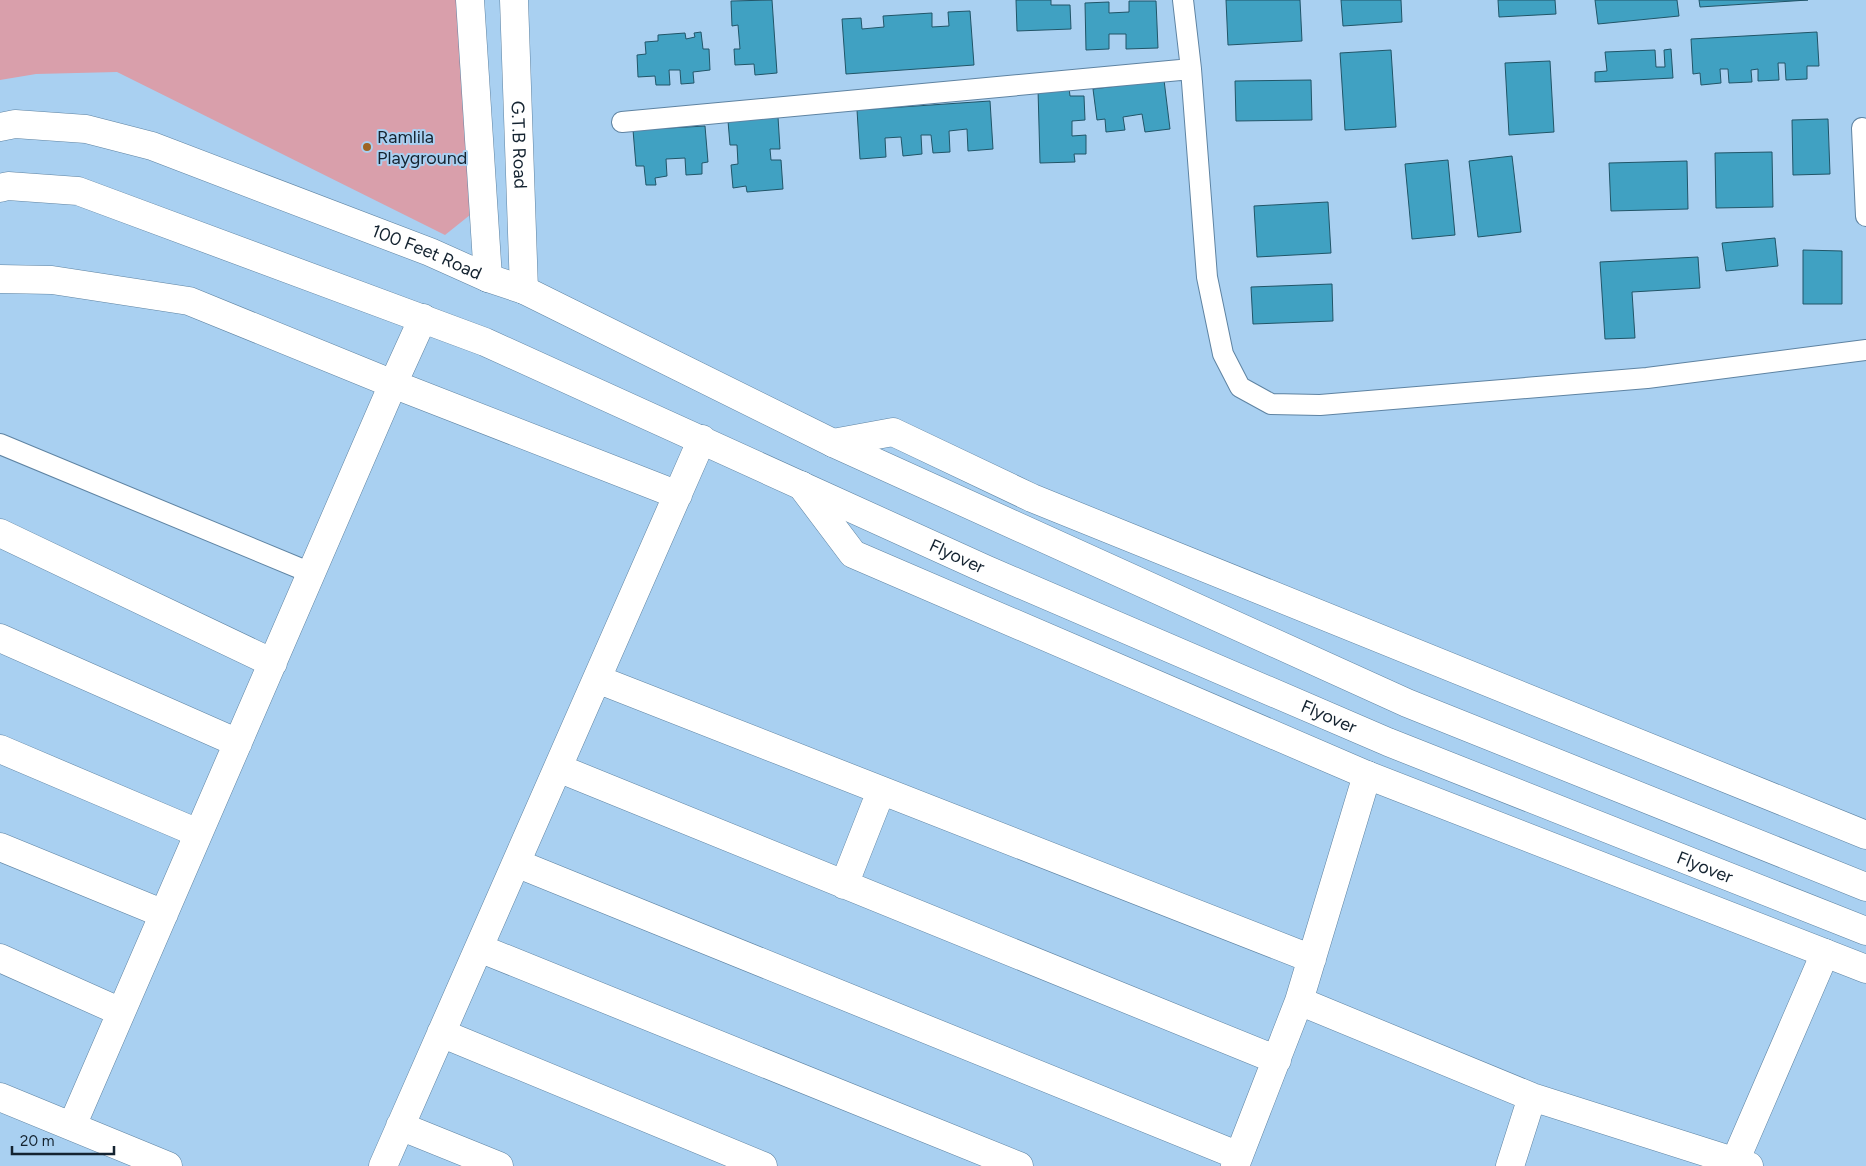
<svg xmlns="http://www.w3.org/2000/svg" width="1866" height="1166" font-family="Figtree,sans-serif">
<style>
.green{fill:#d99fab}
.building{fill:#40a1c2;stroke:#215568}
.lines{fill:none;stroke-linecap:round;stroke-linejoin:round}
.service-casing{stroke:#5e83a2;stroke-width:22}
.minor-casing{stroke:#5e83a2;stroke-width:29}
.tertiary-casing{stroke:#5e83a2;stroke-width:29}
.secondary-casing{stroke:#5e83a2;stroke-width:29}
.service{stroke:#fff;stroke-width:20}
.minor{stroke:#fff;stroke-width:28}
.tertiary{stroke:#fff;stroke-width:28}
.secondary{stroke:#fff;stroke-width:28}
.poi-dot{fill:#9e6423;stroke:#a9d0f1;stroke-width:2}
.labels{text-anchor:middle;stroke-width:4;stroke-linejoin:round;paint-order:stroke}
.poi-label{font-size:18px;fill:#142330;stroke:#a9d0f1;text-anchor:start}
.street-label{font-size:18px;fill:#142330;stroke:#a9d0f1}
</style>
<rect width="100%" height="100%" fill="#a9d0f1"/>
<path class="green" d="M0,0H459L470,215L445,235L117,72L36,74L0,80Z"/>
<path class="building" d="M772,0L777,73L755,75L754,64L735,65L734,49H740L738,25L732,26L731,1Z
M1016,0H1051V5H1070L1071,29L1017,31Z
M1226,0H1300L1302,41L1228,45Z
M1341,0H1401L1402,22L1343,26Z
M1498,0H1555L1556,14L1499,17Z
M1595,0H1677L1679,16L1598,24Z
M1699,0H1808L1700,7Z
M1129,1H1156L1158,48L1126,49V34H1109V49L1086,50L1085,3L1109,2V13L1129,12Z
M970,11L974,65L846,74L842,19L861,18L862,29L884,27L883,16L932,13V27L949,26L948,12Z
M701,32L703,49H709L710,70L693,72L694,83L681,84L680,70H669L670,85H656L655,76L638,77L637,55L646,54L645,42L658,41V35L685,33L686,39L695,37L694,33Z
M1817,32L1819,66H1807V79L1786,80L1785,63H1778L1779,80L1758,81V69L1751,70L1752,82L1729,83L1728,69H1720L1721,83L1701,85L1700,73L1693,74L1691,39Z
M1671,49L1673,78L1595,82V72L1607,71L1605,52L1655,50L1656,67H1665L1664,50Z
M1391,50L1396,127L1345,130L1340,53Z
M1550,61L1554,132L1509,135L1505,63Z
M1164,80L1170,129L1145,132L1142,114L1123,117L1125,130L1106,132L1105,119L1097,120L1093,89Z
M1311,80L1312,120L1236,121L1235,81Z
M1069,88L1070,96H1084L1085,120L1072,121V136L1086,135V154H1074L1075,162L1040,163L1038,89Z
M990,101L993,149L968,151L967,129L949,131L950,152L933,153L931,135H921L922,154L903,156L901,137L885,138L886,157L860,159L857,110Z
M778,117L780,149H770L771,160H781L783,189L747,192L746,186L733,188L731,165L738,164L737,145H730L728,121Z
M1828,119L1830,174L1793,175L1792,120Z
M705,126L708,162L702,163V174L686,175L685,158L666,159L667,176L655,178L656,185H646L644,166H636L633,130Z
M1772,152L1773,207L1716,208L1715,153Z
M1512,156L1521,232L1478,237L1469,161Z
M1448,160L1455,235L1412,239L1405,164Z
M1687,161L1688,209L1611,211L1609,163Z
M1328,202L1331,253L1257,257L1254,206Z
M1775,238L1778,266L1726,271L1722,243Z
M1803,250L1842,251V304H1803Z
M1698,257L1700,288L1632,292L1635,338L1605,339L1600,262Z
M1332,284L1333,321L1253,324L1251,287Z"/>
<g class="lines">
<g class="service-casing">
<path id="service" d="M1183,0L1191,69L1207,277L1223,354L1240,387L1271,404L1320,405L1647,378L1866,350
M622,122L1191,69
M1862,128L1866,216
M0,444L311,573"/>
</g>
<g class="minor-casing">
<path id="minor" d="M0,279L52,280L189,301L393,384L678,495
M0,533L273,663
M0,638L238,743
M597,679L1312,959
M0,749L198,833
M558,768L1277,1060
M0,847L164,914
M516,863L1239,1156
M844,885L881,791
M479,948L1019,1166
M0,958L121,1012
M1299,1001L1532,1097L1749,1166
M441,1033L763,1166
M0,1097L168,1166
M72,1126L393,384L423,318
M400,1126L499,1166
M383,1166L702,439
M1235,1166L1299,1001L1367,775
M1510,1166L1532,1097
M1733,1166L1825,953"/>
</g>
<g class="tertiary-casing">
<path id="tertiary" d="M833,443L893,432L1032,498L1866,835
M801,485L853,554L1367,775L1866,969"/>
</g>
<g class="secondary-casing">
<g id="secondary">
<path d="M470,0L488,278"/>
<path id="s1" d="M514,0L524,290"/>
<path id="s2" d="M0,127L15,124L86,129L152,146L430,252L488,278L524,290L833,443L1407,703L1866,887"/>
<path id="s3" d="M0,188L8,186L78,191L485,342L985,569L1388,742L1866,931"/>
</g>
</g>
<use href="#service" class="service"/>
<use href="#minor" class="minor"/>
<use href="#tertiary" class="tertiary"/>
<use href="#secondary" class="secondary"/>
</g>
<circle class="poi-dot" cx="367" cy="147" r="5"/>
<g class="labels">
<g class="poi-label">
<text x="377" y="143">Ramlila<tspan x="377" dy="21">Playground</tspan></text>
</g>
<g class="street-label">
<text dy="6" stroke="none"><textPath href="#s1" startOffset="145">G.T.B Road</textPath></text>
<text dy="6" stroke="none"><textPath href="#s2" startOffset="449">100 Feet Road</textPath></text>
<text dy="6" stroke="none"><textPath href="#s3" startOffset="1031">Flyover</textPath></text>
<text dy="6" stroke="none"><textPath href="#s3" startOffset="1436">Flyover</textPath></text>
<text dy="6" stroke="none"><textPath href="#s3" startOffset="1841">Flyover</textPath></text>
</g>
</g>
<path d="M12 1146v8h102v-8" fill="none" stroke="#142330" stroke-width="2.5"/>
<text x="20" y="1146" font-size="15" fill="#142330" stroke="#a9d0f1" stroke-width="4" paint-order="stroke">20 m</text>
</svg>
